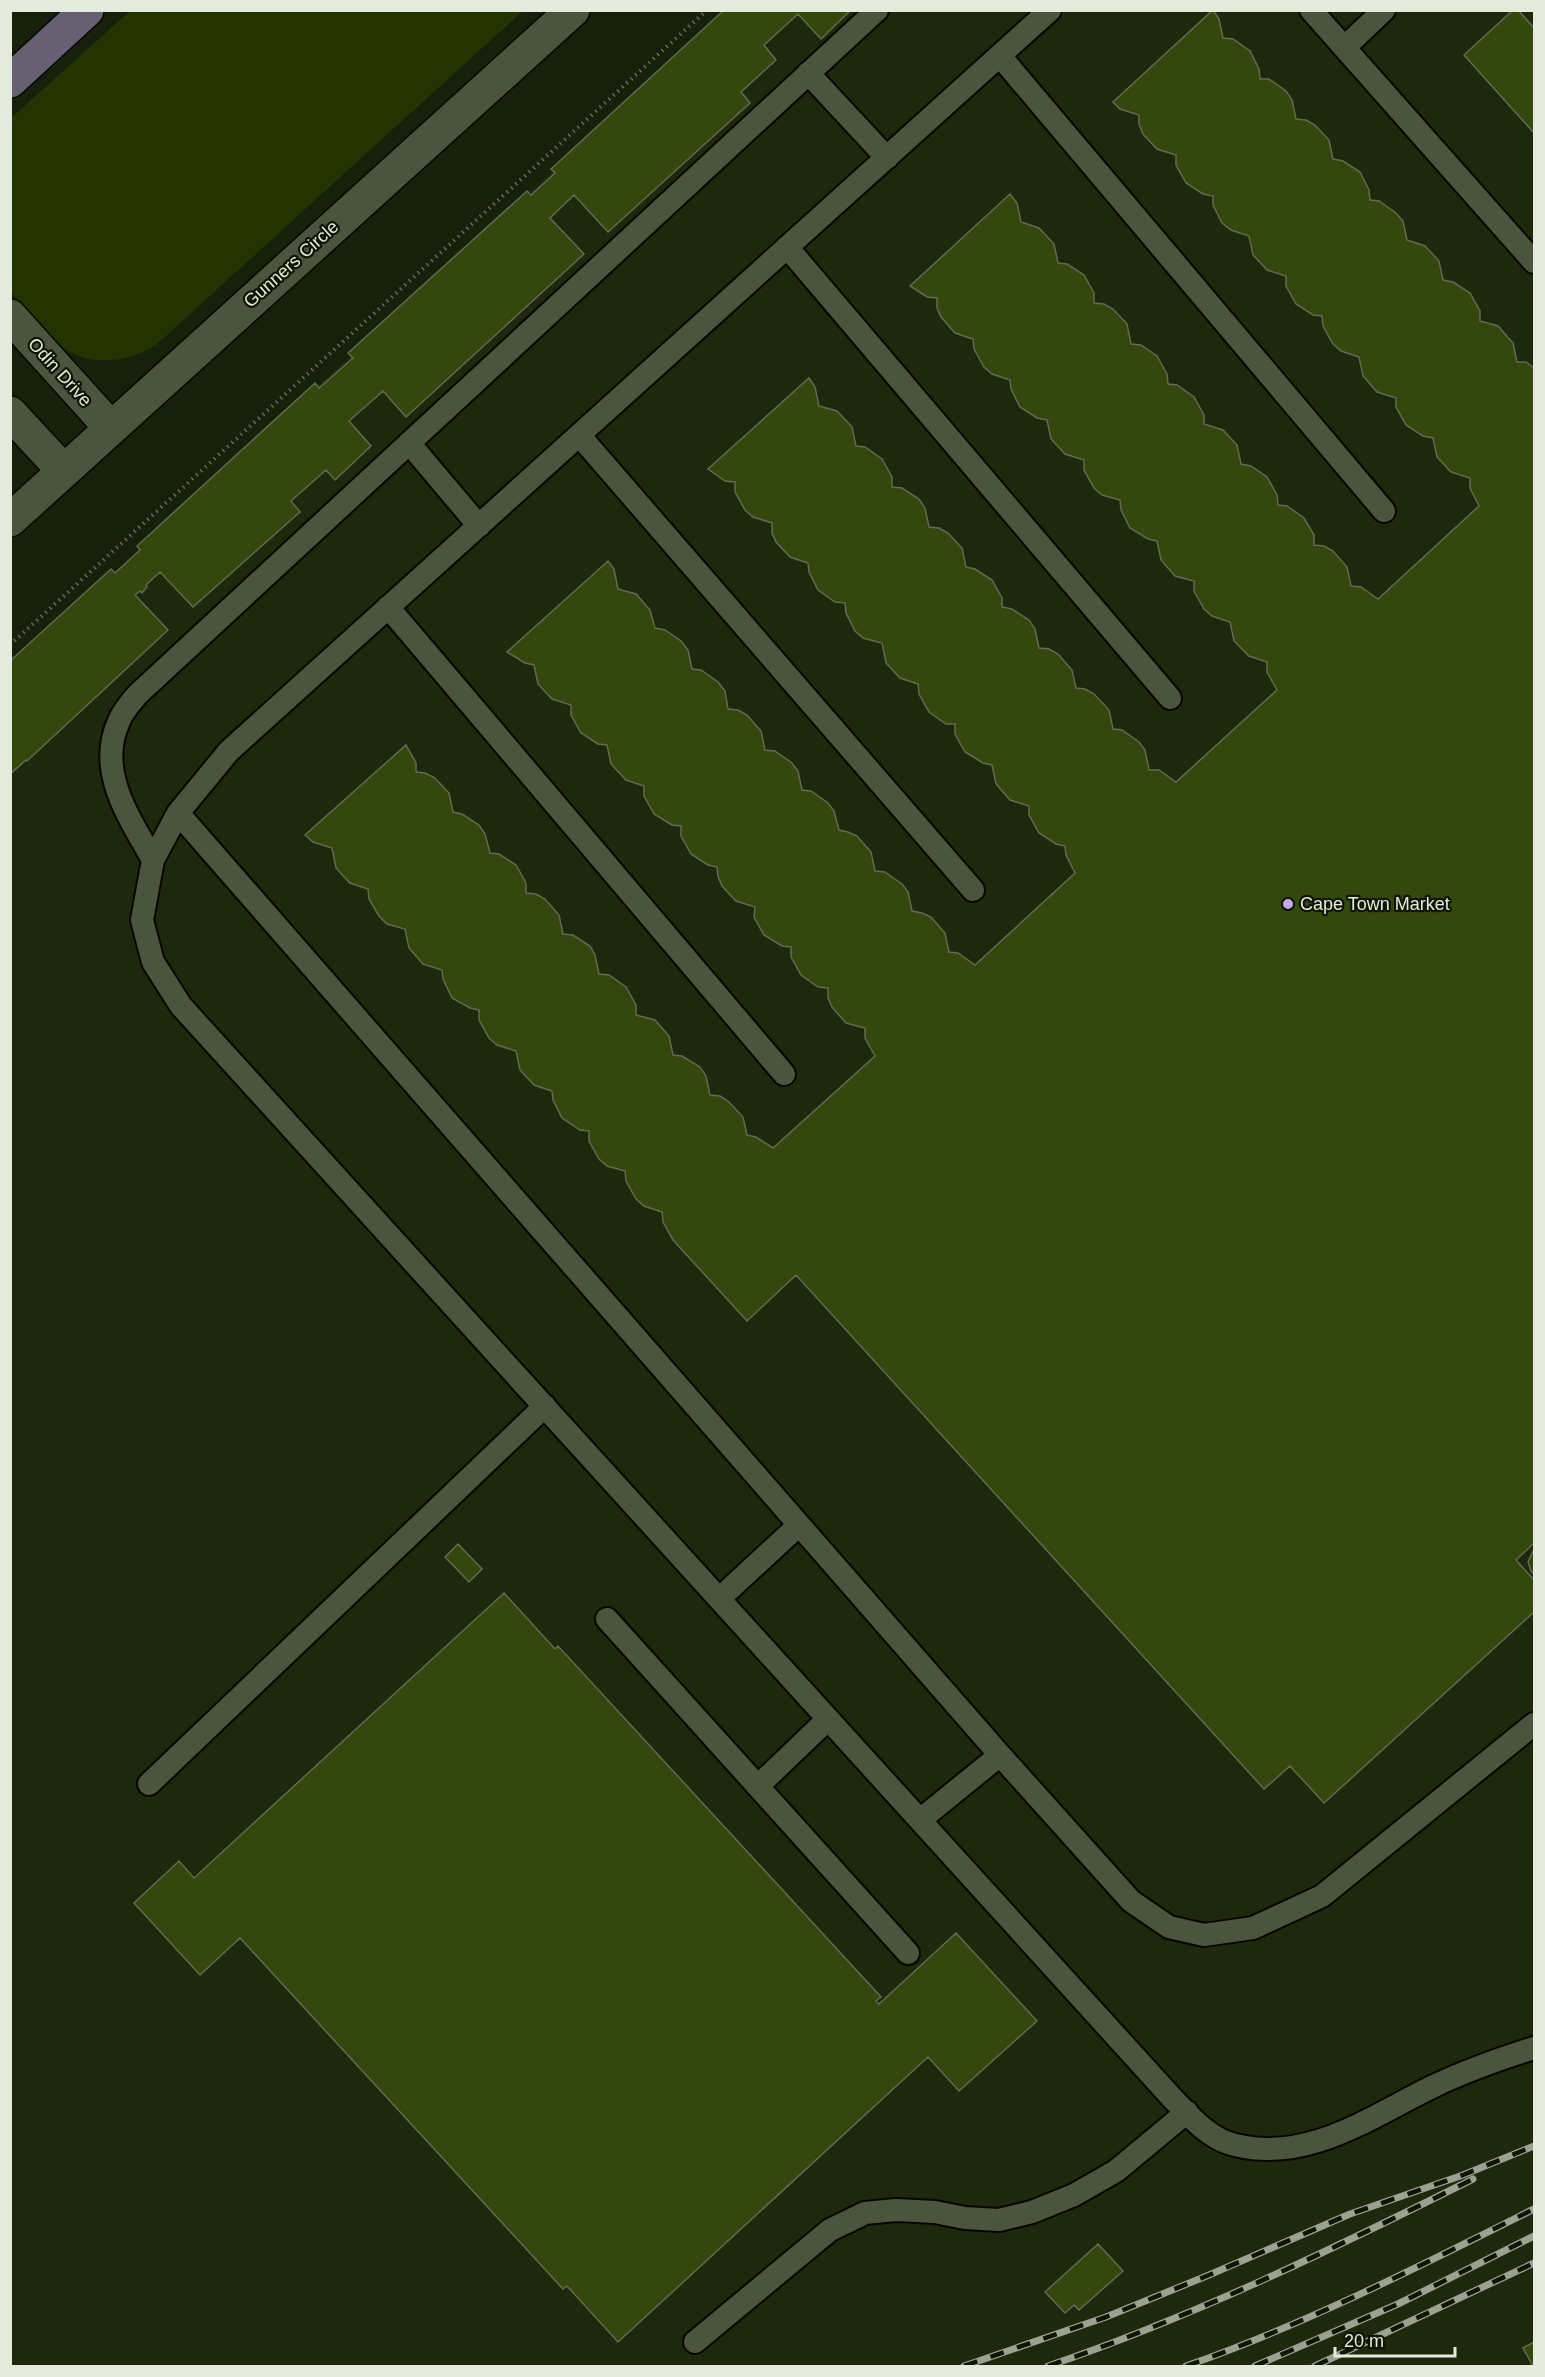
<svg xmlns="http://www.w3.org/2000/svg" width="1545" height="2377" font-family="Arial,sans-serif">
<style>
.built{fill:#1d280c}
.green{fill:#233401}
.building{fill:#34480d;stroke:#606b52;stroke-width:1.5}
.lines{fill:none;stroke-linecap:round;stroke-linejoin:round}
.lane-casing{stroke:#040900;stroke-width:26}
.street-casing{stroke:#040900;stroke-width:36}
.secondary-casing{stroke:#040900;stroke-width:36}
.path{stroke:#646c59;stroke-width:4;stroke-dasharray:1.5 4.5;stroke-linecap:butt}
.lane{stroke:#4b553e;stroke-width:22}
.street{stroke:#4b553e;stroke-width:33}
.secondary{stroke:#676072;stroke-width:33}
.rail-casing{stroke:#9ba291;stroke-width:7}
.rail{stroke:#0e1603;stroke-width:4.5;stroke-dasharray:14;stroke-linecap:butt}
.poi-dot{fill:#c3a7f2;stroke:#0e1603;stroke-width:2}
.labels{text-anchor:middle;stroke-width:4.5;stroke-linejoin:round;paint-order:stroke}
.street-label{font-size:18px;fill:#e4eadc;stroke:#0e1603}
.poi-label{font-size:18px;fill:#e4eadc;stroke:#0e1603;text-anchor:start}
</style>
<rect width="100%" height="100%" fill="#17200a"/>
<path class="built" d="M726,11H1534V2366H11L10,668Z"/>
<path class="green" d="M131,10H523V11L156,345C126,363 90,368 60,346C44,335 24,307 11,292V118Z"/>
<path class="building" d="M724,10H851L821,39L798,14L764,45L776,60L741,92L750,103L608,232L574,195L550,218L584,254L406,417L383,391L349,421L371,446L335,480L326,470L291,501L300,512L193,607L160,572L146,585L147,587L142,593L140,591L135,595L168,630L27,761L26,760L10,774V661L111,569L115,573L140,550L137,546L315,383L319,388L353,358L348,353L527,191L531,195L555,173L551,169Z
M1213,10L1219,19L1223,38L1233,39L1250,51L1259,69L1260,79H1269L1286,91L1292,100L1296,119L1306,120L1315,125L1329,140L1333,159L1343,161L1360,172L1369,190L1370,200L1379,201L1396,213L1403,221L1407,240L1425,246L1439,261L1443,280L1453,282L1470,293L1480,311V321L1498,326L1513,343L1517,362H1526L1534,368V1543L1516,1560L1534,1580V1612L1324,1803L1290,1766L1264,1789L796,1275L747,1321L673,1240L663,1222L662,1212L644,1206L636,1199L626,1181L625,1171L607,1166L599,1159L589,1141V1131L580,1130L562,1118L553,1100L552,1091L534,1085L520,1070L516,1051L497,1045L489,1038L479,1020V1010L470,1008L452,998L443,979L442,970L423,964L409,948L405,929L387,924L379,916L369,899L368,889L350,883L336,868L332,848L313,842L305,835L406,745L416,763V772L425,773L435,778L449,793L453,812L462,814L479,825L485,834L490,853L499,854L516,865L526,883V893L536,894L545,899L559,915L563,934L573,935L590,946L595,955L599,974L609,975L626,987L636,1005V1015L655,1020L669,1036L673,1055L682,1056L700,1067L706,1076L710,1095L720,1096L728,1101L743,1117L747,1135L756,1137L773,1148L875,1056L865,1038V1028L846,1023L832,1007L828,998V988L818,987L801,975L791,957V947L782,946L764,935L754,917L755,907L736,901L722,886L718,876L717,867L708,865L691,854L681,836V826L672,825L654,814L644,796V786L626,780L611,764L607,745L598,744L581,733L571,715V705L552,699L538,684L534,665L525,663L507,652L608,561L614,569L618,589L636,594L650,610L655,628L665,630L681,641L688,650L692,669L701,670L718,682L725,691L728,709L738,710L747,715L761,731L765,750L775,751L792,763L798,771L802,790L811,791L828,803L834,811L839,830L848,832L857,836L871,852L875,871L885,872L902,884L908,892L912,911L922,913L931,917L945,933L949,952L958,953L975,965L1075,873L1066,855L1065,846L1056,844L1039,833L1029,815V806L1010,800L996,784L992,765L983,763L965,752L955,734V724H946L929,712L919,694L918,684L900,678L886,663L882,643L863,638L855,631L846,613L845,603L835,602L818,590L809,572L808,563L790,557L776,542L772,533V523L753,517L745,510L735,492V482L725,481L708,469L809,378L815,387L819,406L837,411L852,427L856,446L865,447L882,459L892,477V487L902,488L919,499L925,508L929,527L939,528L948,533L962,548L966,567L975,569L992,580L1002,598V607L1012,609L1029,620L1035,629L1039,648L1049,649L1058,654L1072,670L1076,688L1085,689L1094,694L1109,710L1113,729L1122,730L1139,742L1145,750L1149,770H1159L1176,782L1277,690L1267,672V662L1249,656L1234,641L1230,622L1212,616L1204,609L1194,591V581L1175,576L1161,560L1157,541L1148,539L1130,528L1121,510L1120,500L1102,495L1094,488L1084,470V460L1065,454L1051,439L1047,420L1037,418L1020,407L1011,389L1010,380L992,374L984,367L974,349L973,339L955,333L941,317L937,308V298L927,297L910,286L1010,194L1017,203L1021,222L1039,228L1054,244L1058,263L1067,264L1084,275L1094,293V303L1104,304L1113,309L1127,324L1131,344L1141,345L1157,356L1167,374L1168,384L1177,385L1194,397L1204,415V424L1223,430L1237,445L1241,464L1251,466L1267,477L1277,495L1278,505L1287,506L1304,518L1314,535V545L1324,546L1333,551L1347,567L1351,586L1361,587L1378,599L1479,506L1470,488V478L1451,472L1437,457L1433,438L1423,436L1406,425L1396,407V398L1377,392L1363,376L1359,357L1341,351L1333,344L1323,326L1322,316L1313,315L1296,304L1286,286V276L1267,270L1253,255L1249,236L1231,230L1222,223L1213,205V196L1203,194L1186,183L1176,165V155L1157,149L1143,134L1139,124V115L1120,109L1113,102Z
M1513,10H1518L1534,28V133L1464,55Z
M458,1544L482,1569L469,1582L445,1557Z
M1534,1549V1574L1531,1571L1528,1562Z
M504,1593L555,1649L558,1646L881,1997L876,2001L879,2004L956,1933L1037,2021L959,2091L928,2057L618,2342L567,2286L563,2289L240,1938L200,1975L134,1903L179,1861L194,1878Z
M1098,2244L1123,2271L1079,2310L1074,2305L1065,2313L1045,2292Z
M1534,2342V2366H1533L1523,2348Z"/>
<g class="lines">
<g class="lane-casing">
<path id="lane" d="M1050,10L229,751L178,813L153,860L142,920L153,962L181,1006L1173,2099C1191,2117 1209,2139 1235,2145C1308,2163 1370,2117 1432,2087C1465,2071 1499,2059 1534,2048
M1311,10L1534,262
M1345,47L1384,10
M1000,56L1384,511
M808,73L887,158
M787,247L1170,698
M579,435L973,890
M409,443L479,526
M388,607L784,1074
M178,813L1000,1755L1131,1901L1169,1927L1204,1935L1253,1928L1322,1896L1534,1724
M153,860C129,817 96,771 119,721C123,711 131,702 138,694L877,10
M720,1598L799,1525
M607,1619L908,1953
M149,1784L545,1406
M758,1786L828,1719
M920,1820L1000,1755
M695,2342L830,2230L865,2213L896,2210L935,2212L965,2218L999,2220L1032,2212L1074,2195L1116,2171L1187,2112"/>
</g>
<g class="street-casing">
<path id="street" d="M10,316L110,427
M10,413L63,470
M10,520L573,10"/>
</g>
<g class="secondary-casing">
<path id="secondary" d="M10,81L87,10"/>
</g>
<path class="path" d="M10,645L707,10"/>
<use href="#lane" class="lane"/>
<use href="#street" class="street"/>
<use href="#secondary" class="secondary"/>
<g class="rail-casing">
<path id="rail" d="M964,2366L1106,2317L1209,2275L1350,2214L1463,2175L1534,2146
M1048,2366C1195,2316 1335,2248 1473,2179
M1186,2366C1306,2324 1420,2266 1534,2209
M1255,2366L1398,2304L1534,2236
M1315,2366L1534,2263"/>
</g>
<use href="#rail" class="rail"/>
</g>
<circle class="poi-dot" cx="1288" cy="904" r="6"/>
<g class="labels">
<g class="street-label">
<text transform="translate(291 264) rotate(-42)" y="6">Gunners Circle</text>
<text transform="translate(60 372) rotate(48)" y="6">Odin Drive</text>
</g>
<g class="poi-label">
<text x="1300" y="910">Cape Town Market</text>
</g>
</g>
<rect width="1545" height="2377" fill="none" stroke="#e4eadc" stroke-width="24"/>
<path d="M1335 2347v9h120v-9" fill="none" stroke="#e4eadc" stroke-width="3"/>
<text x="1344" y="2347" font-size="18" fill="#e4eadc" stroke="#0e1603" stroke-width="4.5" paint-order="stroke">20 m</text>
</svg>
